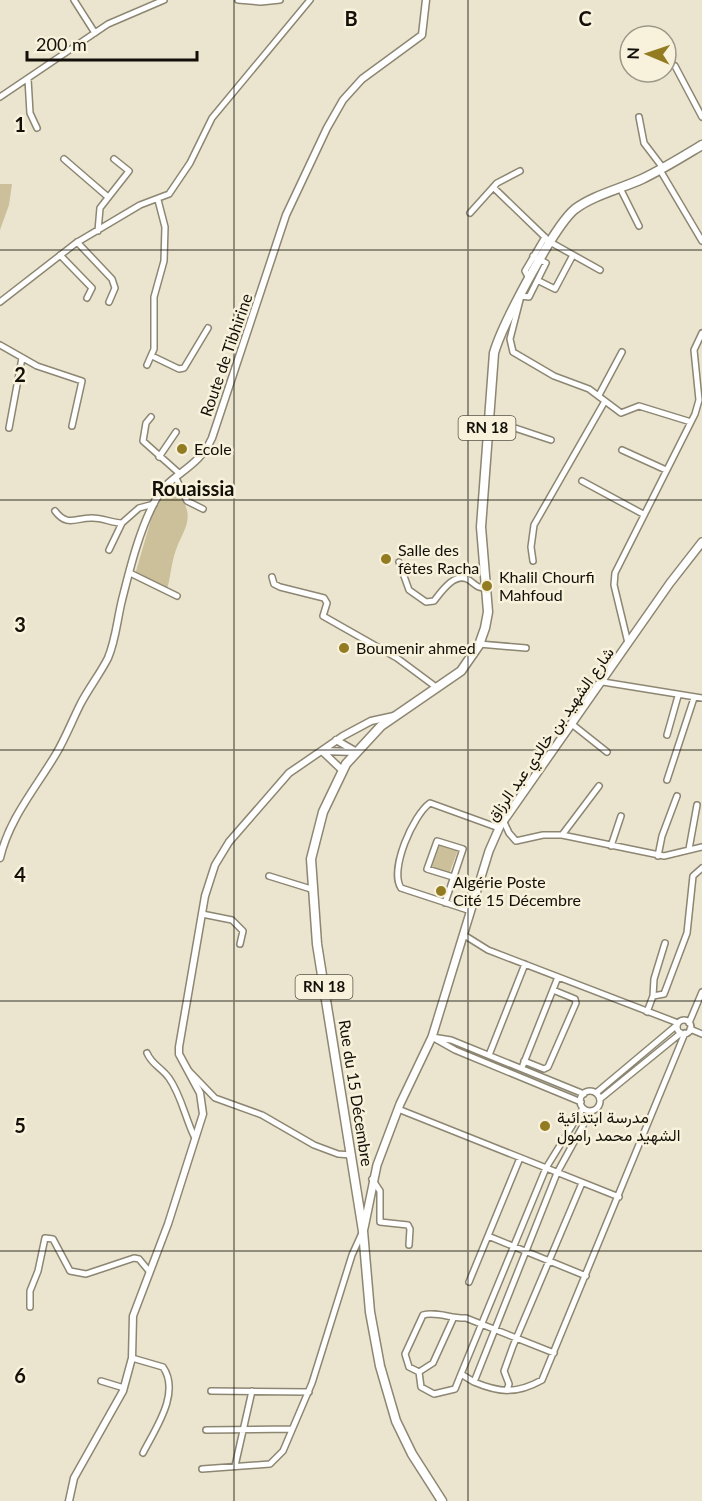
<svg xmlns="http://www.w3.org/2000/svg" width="702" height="1501" font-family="Lato,Vazirmatn,sans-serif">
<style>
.green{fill:#ccc09a}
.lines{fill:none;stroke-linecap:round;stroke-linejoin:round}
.minor-casing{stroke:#8c8672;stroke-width:8}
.tertiary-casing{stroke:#8c8672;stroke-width:9}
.secondary-casing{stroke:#8c8672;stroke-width:10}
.primary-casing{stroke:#8c8672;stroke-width:11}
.minor{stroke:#fff;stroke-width:5}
.tertiary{stroke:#fff;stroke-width:6}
.secondary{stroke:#fff;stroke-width:7}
.primary{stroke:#fff;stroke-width:8}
.grid{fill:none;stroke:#121009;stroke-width:1.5;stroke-opacity:0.55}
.poi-dot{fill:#937b22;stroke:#f8f2dc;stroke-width:2}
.labels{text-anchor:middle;stroke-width:5;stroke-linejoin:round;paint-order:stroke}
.shield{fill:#f8f2dc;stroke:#575448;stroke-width:1.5}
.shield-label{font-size:15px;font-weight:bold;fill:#121009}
.street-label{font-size:16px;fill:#121009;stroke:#f8f2dc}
.poi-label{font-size:16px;fill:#121009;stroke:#f8f2dc;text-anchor:start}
.quarter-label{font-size:20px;font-weight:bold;fill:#121009;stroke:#f8f2dc}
.grid-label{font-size:20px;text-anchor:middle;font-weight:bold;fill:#121009;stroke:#f8f2dc;stroke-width:5;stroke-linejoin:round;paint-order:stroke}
</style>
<rect width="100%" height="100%" fill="#ebe5cf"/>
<path class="green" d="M0,184H12L9,205L0,230Z
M179,494C198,521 181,530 174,556C171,567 170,579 167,590L137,574L136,571L153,513L160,500Z
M440,844L458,850L449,874L432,867Z"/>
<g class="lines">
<g class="minor-casing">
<path id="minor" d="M74,0L95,33
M238,0L261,2L280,0
M675,66L702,117
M28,79L30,113L37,128
M0,97L108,24L164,0
M639,117L644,143L663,168
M64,159L108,197
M660,170L702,241
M494,188L550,242L600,270
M620,188L639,226
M470,213L497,183L520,171
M98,231L100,208L129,171L114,159
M77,242L112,279L115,288L109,302
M60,255L92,288L87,298
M533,256L546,263L529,297L521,296L510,339L513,352L554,376L589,389L621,413L639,406L691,422
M529,278L525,271L545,237
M539,281L555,289L573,255
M0,302L76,243L140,205L169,194L190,163L212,118L310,0
M0,345L37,366L82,381L72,426
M152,356L179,369L184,368L208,328
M147,365L154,349V297L164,261L165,227L158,200
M599,395L622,352
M151,417L146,423L143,441L180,474
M488,419L551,440
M9,428L22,358
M622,450L666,470
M159,457L176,432
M176,478L187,501L203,509
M582,481L643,514
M55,511C68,528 76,517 93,518C103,518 112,523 122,523L139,508L154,504
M109,550L122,523
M533,561L531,547L534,525L605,401
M399,562L409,590L426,602L434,601C441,592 455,571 469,580C476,585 477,588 486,588
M130,573L177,596
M272,577L274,584L280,587L324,598L327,603L323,616L397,658L436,687
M628,643L614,585L615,573L695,414L699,400L694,350L702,333
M479,644L526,648
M603,682L702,698
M573,725L607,752
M667,735L678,696
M667,780L694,698
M503,820L509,833L516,841L543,835H562L664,856L702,847
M562,835L599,786
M611,846L621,816
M689,849L697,805
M658,856L662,836L677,796
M269,876L311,889
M445,903L463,849L437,841L427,869L453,877
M471,911L401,888C389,870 413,815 430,803L499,828
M202,914L232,920L243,931L240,944
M464,935L488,950L678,1023
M653,996L654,979L665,943
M647,1012L653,996L664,994L687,933L693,876L702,868
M677 1027a7 7 0 1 1 14 0a7 7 0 1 1-14 0Z
M689,1023L702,992
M690,1029L702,1034
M147,1053C152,1065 161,1067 169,1078C181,1095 185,1117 194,1136
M489,1055L525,964
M524,1061L544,1069L548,1067L576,1003L575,999L553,990
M523,1065L558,977
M188,1070L215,1098L262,1115L314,1145L338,1154L351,1155
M580 1101a10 10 0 1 1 20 0a10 10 0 1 1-20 0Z
M596,1093L677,1025
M600,1099L681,1033
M581,1102L455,1050L432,1037L451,1040L584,1094
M583,1108L546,1168L461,1374L474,1382L557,1173L591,1111
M398,1109L619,1197
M372,1179L380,1191V1222L408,1225L410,1229L409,1245
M488,1236L586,1276
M469,1282L520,1158
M30,1307V1291L38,1271L45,1238L53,1239L70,1271L86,1274L134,1258L139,1259L149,1271
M132,1358L163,1367C181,1393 155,1429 143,1453
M419,1372L433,1363L453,1319
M461,1374L455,1389L434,1394L421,1387L419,1372L409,1367L405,1354L423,1315C436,1311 452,1319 466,1318L554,1353
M101,1381L124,1388
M474,1382C500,1393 517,1394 542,1380L685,1033
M507,1390L509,1384L504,1371L513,1346L582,1183
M211,1391L309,1392
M206,1430L292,1429
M235,1466L252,1391
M202,1469L270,1464L283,1451L312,1383L352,1255L362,1233"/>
</g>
<g class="tertiary-casing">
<path id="tertiary" d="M336,740L355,751
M322,751L356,752
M322,751L343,771
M0,858C9,819 35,789 56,754C65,739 72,721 80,705C88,689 100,674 108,658C116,639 117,620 122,600C130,568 139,531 155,501C169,473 197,471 212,438L286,215L327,128L343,100L362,79L422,35L426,0
M69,1501L74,1478L123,1391L132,1358L133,1316L168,1224L203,1114L200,1093L179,1054V1047L205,896L215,865L229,842L289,773L343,736L371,721L394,716"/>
</g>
<g class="secondary-casing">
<path id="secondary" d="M364,1228L377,1165L400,1104L432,1037L489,851L500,826L670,583L702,542"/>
</g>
<g class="primary-casing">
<path id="primary" d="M442,1501L412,1454L396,1421L380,1366L370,1312L363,1231L317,944L311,859L323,812L346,764L381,726L461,671L479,645L485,628L488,612L481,527L494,353C502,325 554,226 575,209C594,195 620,189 642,179C663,169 682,157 702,145"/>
</g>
<use href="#minor" class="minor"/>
<use href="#tertiary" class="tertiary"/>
<use href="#secondary" class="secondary"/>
<use href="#primary" class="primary"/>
</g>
<path class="grid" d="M234,0V1501M468,0V1501M0,250H702M0,500H702M0,750H702M0,1001H702M0,1251H702"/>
<g class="poi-dot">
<circle cx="182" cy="449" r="6"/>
<circle cx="386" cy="559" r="6"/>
<circle cx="487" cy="586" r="6"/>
<circle cx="344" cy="648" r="6"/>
<circle cx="441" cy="891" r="6"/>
<circle cx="545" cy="1126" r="6"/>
</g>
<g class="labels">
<g class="shield">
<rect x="458.5" y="416" width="57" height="24" rx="4.5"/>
<rect x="295.5" y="975" width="57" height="24" rx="4.5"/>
</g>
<g class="shield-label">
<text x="487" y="433">RN 18</text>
<text x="324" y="992">RN 18</text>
</g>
<g class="street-label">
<text transform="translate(226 355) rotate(-71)" y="6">Route de Tibhirine</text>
<text transform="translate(550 734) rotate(-55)" y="6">شارع الشهيد بن خالدي عبد الرزاق</text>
<text transform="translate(356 1093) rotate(81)" y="6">Rue du 15 Décembre</text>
</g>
<g class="poi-label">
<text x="194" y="455">Ecole</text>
<text x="398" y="556">Salle des<tspan x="398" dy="18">fêtes Racha</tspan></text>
<text x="499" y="583">Khalil Chourfi<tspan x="499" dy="18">Mahfoud</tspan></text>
<text x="356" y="654">Boumenir ahmed</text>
<text x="453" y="888">Algérie Poste<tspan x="453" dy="18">Cité 15 Décembre</tspan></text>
<text x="557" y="1123">مدرسة ابتدائية<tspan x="557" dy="18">الشهيد محمد رامول</tspan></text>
</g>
<g class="quarter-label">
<text x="193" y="496">Rouaissia</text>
</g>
</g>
<g class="grid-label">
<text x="351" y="26">B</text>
<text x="585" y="26">C</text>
<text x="20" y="132">1</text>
<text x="20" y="382">2</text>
<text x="20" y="632">3</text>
<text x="20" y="882">4</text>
<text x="20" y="1133">5</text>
<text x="20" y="1383">6</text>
</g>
<g transform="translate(648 54) rotate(272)"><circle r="28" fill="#f8f2dc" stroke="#9c9888" stroke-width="1.5"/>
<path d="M0-4.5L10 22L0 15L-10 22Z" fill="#937b22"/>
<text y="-9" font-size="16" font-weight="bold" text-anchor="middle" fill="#121009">N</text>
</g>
<path d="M27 51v9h170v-9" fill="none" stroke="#121009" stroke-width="3"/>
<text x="36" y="51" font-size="18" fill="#121009" stroke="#f8f2dc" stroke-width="4.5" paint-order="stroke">200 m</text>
</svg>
